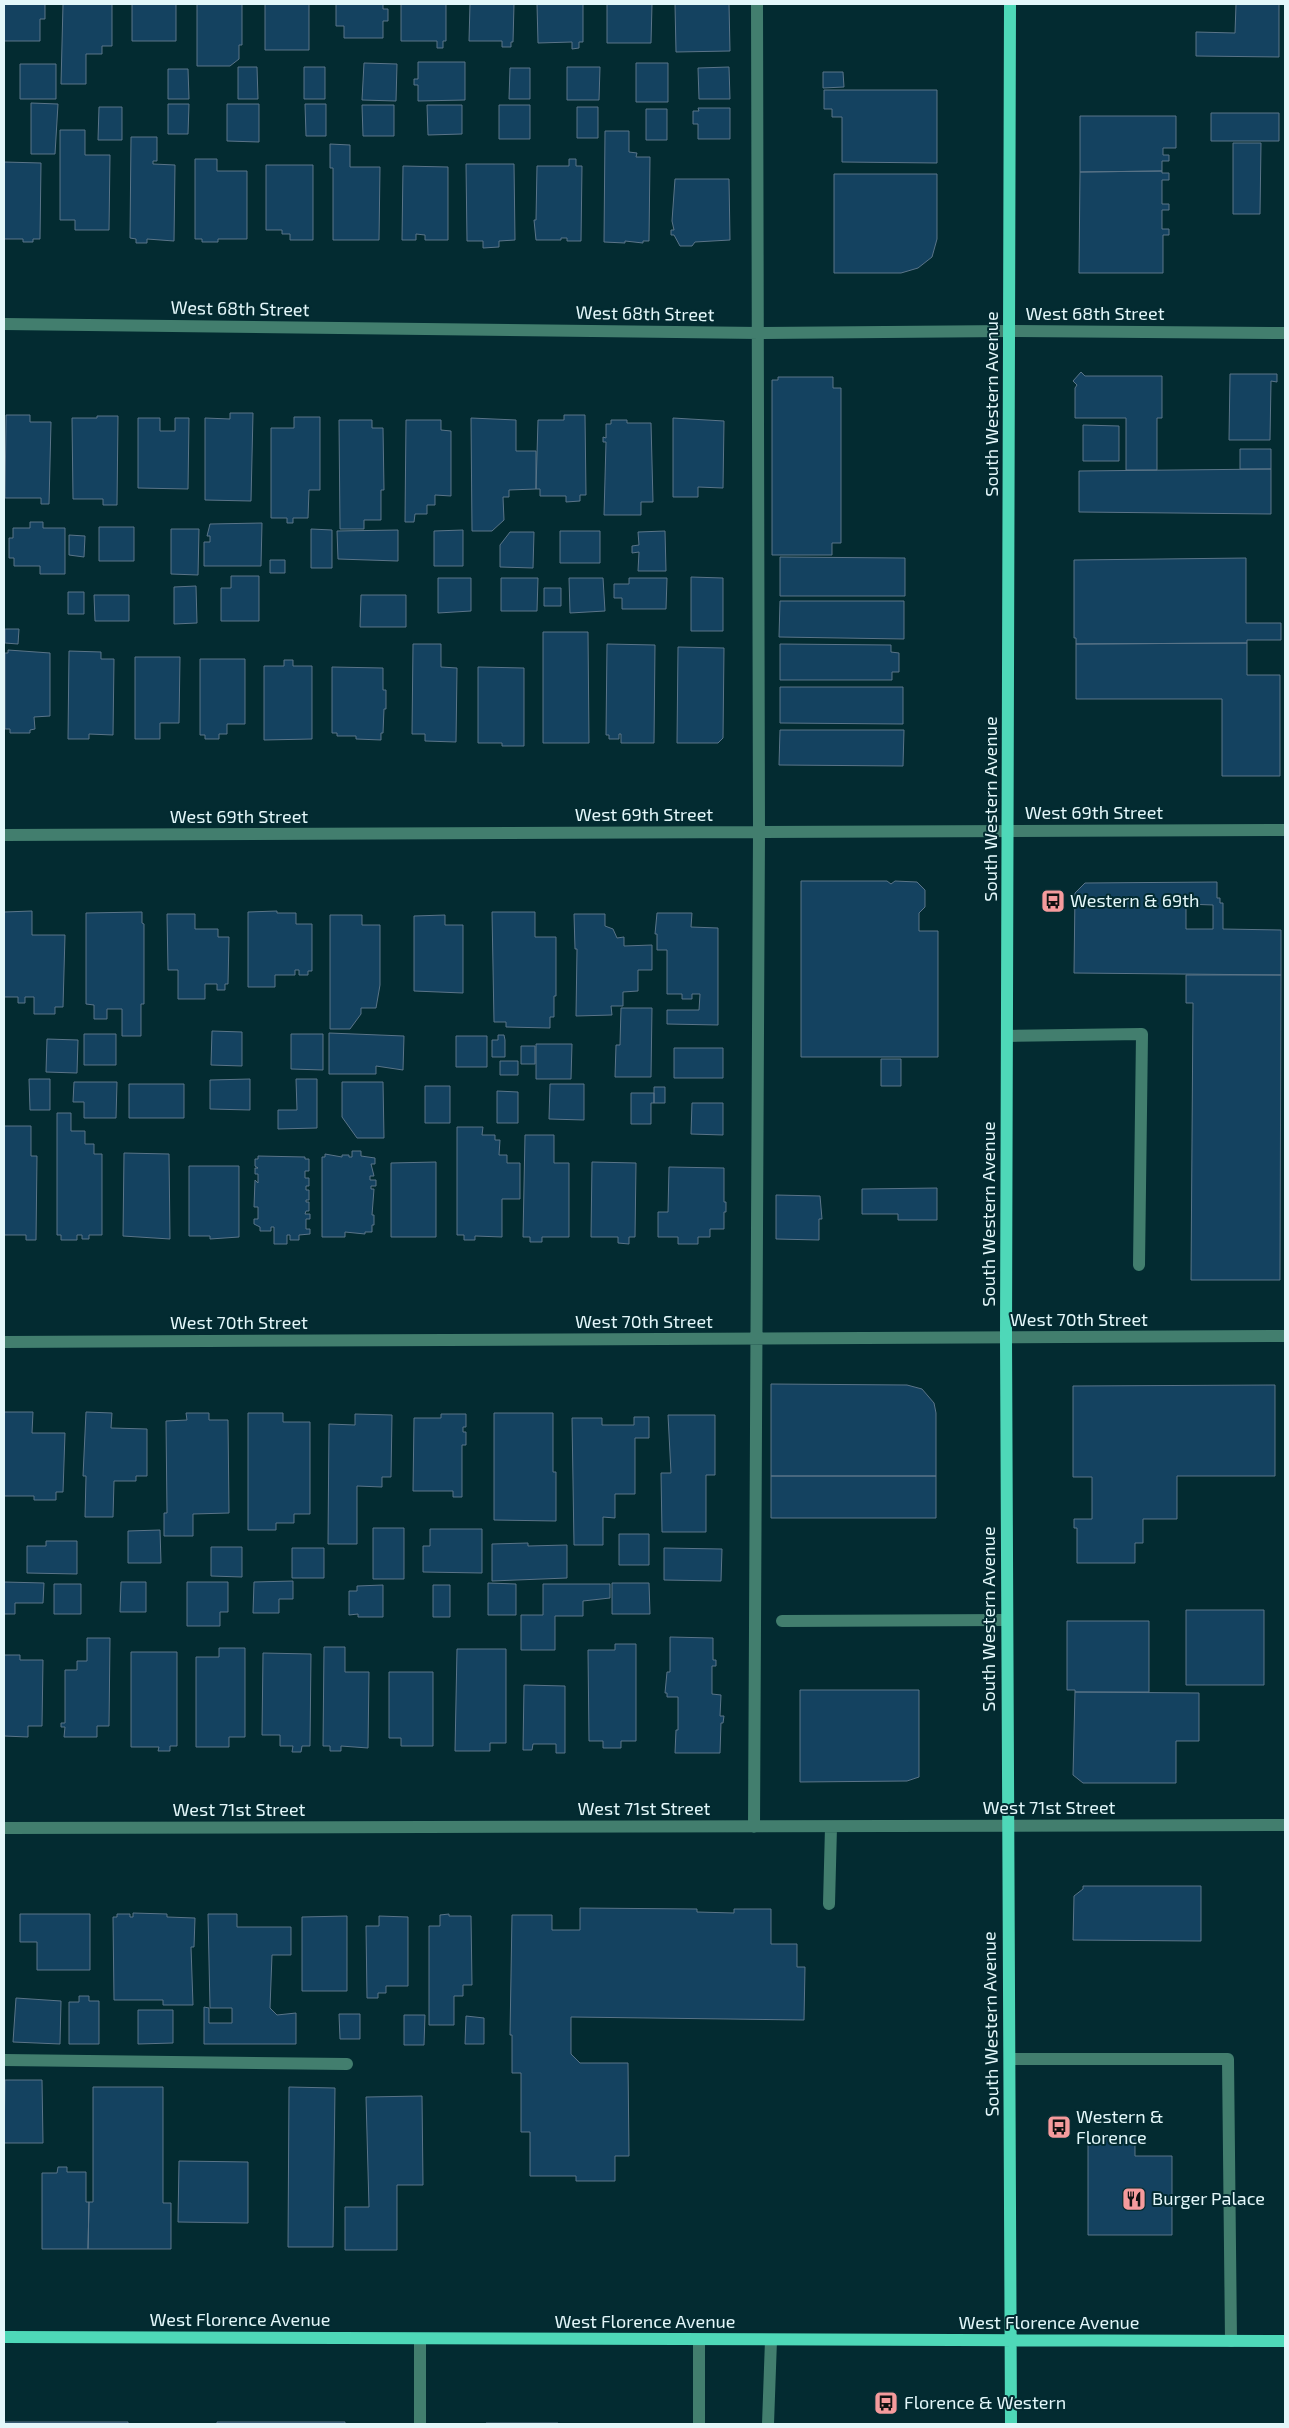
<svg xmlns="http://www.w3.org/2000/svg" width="1289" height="2428" font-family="'Exo 2',sans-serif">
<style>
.building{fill:#144260;stroke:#5a7488;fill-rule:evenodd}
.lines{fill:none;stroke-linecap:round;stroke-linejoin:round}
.minor{stroke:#427e6e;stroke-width:12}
.major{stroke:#4ed8b8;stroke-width:12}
.labels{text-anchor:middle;stroke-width:4;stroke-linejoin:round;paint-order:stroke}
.street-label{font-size:18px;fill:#e3f7fa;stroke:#032b31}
.poi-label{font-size:18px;fill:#e3f7fa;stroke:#032b31;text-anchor:start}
</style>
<rect width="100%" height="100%" fill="#032b31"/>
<path class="building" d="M4,4H45V19H40V41H4Z
M63,4H112V46H102V54H86V84H61Z
M132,4H176V41H132Z
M197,4H242V45H239V59L230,66H197Z
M265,4H309V50H265Z
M336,4H383V9H388V21H383V38H344V26H336Z
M401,4H446V41H443V48H437V41H401Z
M470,4H514L513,42H511V47H502V41H469Z
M537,4H583V42H579V48L572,49V42L538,43Z
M607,4H652L651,43H607Z
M675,4H729L730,51L676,52Z
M1236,4H1279V57L1196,56V32L1235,33Z
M418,62H465V100L418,101V85H414V79H418Z
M364,63L397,64L396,101L362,100Z
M636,63H668V102H636Z
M20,64H56V99H20Z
M238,67H257L258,99H238Z
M304,67H325V99H304Z
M567,67H600L599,100H567Z
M729,67L730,99H699L698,68Z
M510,68H530V99H509Z
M168,69H188L189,99H168Z
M823,72H843L844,87L823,88Z
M824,90H937V163L842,162V117H832V109H824Z
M31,103L58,104L55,154H31Z
M168,104H189L188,134H168Z
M227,104H259V142L227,141Z
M305,104H326V136H306Z
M362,105H394V136H363Z
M427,105H462V134L428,135Z
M499,105H530V139H499Z
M99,107H122V140H98Z
M577,107H598V138H577Z
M698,108H730V139H698V124H693V111H699Z
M646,109H667V140H646Z
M1211,113H1279V141H1211Z
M1080,116H1176V148H1163V155H1169V161H1162V171L1080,172Z
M60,130H85V155H110L109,230H75V220H60Z
M605,131H629V152L637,153L636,157H650L649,241H643V243L625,241V243L604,242Z
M131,137H157V161H153V164L175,165L174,241L147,239V243H136V239L130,238Z
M1233,143H1261L1260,214H1233Z
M330,144L350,145V167H380L379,240H333V168H330Z
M195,159H217V171H247V239H218V242H202V239H195Z
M569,159H576V166H582L581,241H567V238H561V240H536L534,220H536L537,166H569Z
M4,162L41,163L40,239H33V242H23V239H4Z
M466,164H514L515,240L499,241V247L483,248V241H467Z
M266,165H313V240H290V234H282V230H266Z
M403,166L448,167V240H425V235L416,234V240H402Z
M1162,171V173H1169V180H1162V204H1169V210H1162V229H1169V235H1163V273H1079L1080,172Z
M834,174H937V239L932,257L918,268L901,273H834Z
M675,179H729L730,240L695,242L692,246H680L674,235H671V230H674L672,221Z
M1081,372L1085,376H1162V418H1157V470H1126V418H1075V388L1077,385L1073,381Z
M1230,374H1277V382L1271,381L1270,440H1229Z
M778,377H833V388H841V543H832V555H772V380H778Z
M230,413H253L251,501L205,500V418L230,419Z
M6,415H30V422H51L49,504H41V498H5Z
M564,415H585L586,495H580V501L566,502V496H540V489H536L538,420H564Z
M97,416H118L117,505H103V499H73L72,418H97Z
M294,417H320V490H309L308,518H293V523H287V518H271V428H294Z
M138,418H160V431H175V418H189L188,489L138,488Z
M471,418L516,420V451H536V489L509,490V497H503L504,520L492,531H472Z
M673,418L724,421L723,488L698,487V497H673Z
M339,420H372V428H383L384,490H381V520H364V529H340Z
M406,420H441V430L451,431V496L435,495V505H427V514H415L414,522H405Z
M611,420H627V423H651L653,502H641V515H604L606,442H603V437L606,438V424H611Z
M1083,425L1119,426V461H1083Z
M1240,449H1271V469H1240Z
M1271,469V514L1079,512V471Z
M30,522H43V528H65V574H40V566H14V558H9V538H13V528H30Z
M262,523L261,566H204V542H210V536H207L210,524Z
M99,527H134V561H99Z
M171,529H199L198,575L171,574Z
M311,529L332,530V568H311Z
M398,530V561L338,559L337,531Z
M463,530V566H434V531Z
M560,531H600V563H560Z
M665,531L666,571H638L639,552L632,553V546L639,545L638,532Z
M510,532H534L533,568L500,567V545Z
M69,535L85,536L84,557L69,555Z
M780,557L905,558V596H780Z
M1246,558V623H1281V640H1247V643L1076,644V638H1074V560Z
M270,560H285V573H270Z
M231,576H259V621H221V588H231Z
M691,577L723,578V631H691Z
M438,578H471V611L438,613Z
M501,578H538L537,611H501Z
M569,578H603L605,611L570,613Z
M629,578H667L666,609H622V598H614V584H629Z
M196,586L197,623L174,624V587Z
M544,588H561V606H544Z
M68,592H84V614H68Z
M94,595H129V621H95Z
M361,595H406V627H360Z
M780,601H904V639L779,637Z
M5,629H19L18,644L5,643Z
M543,632H588L589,743H543Z
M1247,643V675H1280V776H1222V699H1076V644Z
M413,644H441V667L457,668L456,742L425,741V734H412Z
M607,644L655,645L654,743H621V734H619V739H609V735H606Z
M780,644L891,645V652L899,653V672H892V680H780Z
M678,647L724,648L723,738L718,743H677Z
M8,650L50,653V716L34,717L35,729L30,730V733H10V729H5V653H8Z
M69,651L101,652V659H114L113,735L89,734V739H68Z
M135,657H180L179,723H160V739H135Z
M200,659H245V724H227V734H219V739H205V735H200Z
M284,660H293V666H312V739L264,740V666H284Z
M332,667L383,668V690H386V709H384L383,733H381V740L356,739V736H337V733H332Z
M478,667L524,668V746H502V743H478Z
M780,687H903V724L780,723Z
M780,730H904L903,766L779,765Z
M801,881H887L891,884L895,881L917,882L925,890V907L919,913V931H938V1057H801Z
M1217,882V898H1220V903H1223V929L1281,930V975L1074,973L1075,893L1085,883ZM1186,904L1213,905V929H1186Z
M32,911V935H65L63,1007H55V1014H34V997H25V1003H18V997H4V912Z
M277,911V913H296V924H312V971H308V975H299V970H295V975H275V987H248V912Z
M142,912V923L144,924V1004H141V1036H122V1009H107V1019H94V1005L86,1004V913Z
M492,912H535V937H556V996H554V1017H550V1028L506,1027V1022H494Z
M657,913H692L691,927L718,928V1025L667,1024V1010H699L700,994H692V999H682V994H667V950H657V934H655Z
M167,914H195V929H218V937H229L228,984H225V990H217V984H205V999H178V970H168Z
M574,914H605V926L613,929L617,938L624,937V946L652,945V970H638V991L623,992V1006H611L612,1015L576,1016L577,949H575Z
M330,915H362V925H380V985L376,1008H361V1014L350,1029H330Z
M445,915V925H463V993L414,991V916Z
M1186,975H1281L1280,1280H1191L1193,1003H1186Z
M621,1008H652L651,1077H615L616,1045H620Z
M212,1031L242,1032V1066L211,1065Z
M329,1033L404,1036L403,1070L376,1066V1074H329Z
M84,1034H116V1065H84Z
M291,1034H323V1070L291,1069Z
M498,1035H504L505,1040V1057H492V1040H498Z
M456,1036H487V1067H456Z
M47,1039L78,1040L77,1073L46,1072Z
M536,1044H572L571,1079H536Z
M521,1046H535V1064H521Z
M674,1048H723V1078H674Z
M881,1059H901V1086H881Z
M500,1061H518V1075H500Z
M29,1079H50V1110H30Z
M250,1079V1110L210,1109V1080Z
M296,1079H317V1128L278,1129V1110H297Z
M74,1082H117L116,1118H84V1102H73Z
M342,1082H383L384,1138H357L342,1117Z
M129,1084H184V1118H129Z
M550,1084H584V1120L549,1119Z
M425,1086H450V1123H425Z
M654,1087H665V1103H654Z
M497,1091L518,1092V1123H497Z
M631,1093H654V1103H651V1124H631Z
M692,1103H723V1135L691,1134Z
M57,1113H71V1131H85V1144H94V1154H102V1235H89V1239H82V1235H77V1240H61V1235H57Z
M4,1126H31V1156H37L36,1240H26V1235H4Z
M457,1127H483L482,1135H495V1140H500L499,1155H507V1163H520V1199H502V1237L475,1236V1240H464V1235H457Z
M525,1135H554V1163H569V1237H542V1242H530V1237H523Z
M352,1151H361V1156L375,1158V1164H371L374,1176H370V1180H376V1186H371V1189H374L372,1215H374V1225H372V1232H365V1234L345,1232V1237H322V1157H325V1154L342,1157V1155H349V1157H352Z
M124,1153L169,1154L170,1239L123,1236Z
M258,1156L305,1157V1159H309V1171H305V1178H309V1186H306V1190H309V1200H306V1202H309V1211H306L305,1214H310V1219H306V1229H310V1234L299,1235V1240H290V1235H287V1244H274V1227H271V1231H260V1227L254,1224V1219H258V1207H254L255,1180L258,1183V1174H255V1168H258L255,1166V1159H258Z
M436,1162V1237H391V1163Z
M592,1162L636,1163L635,1237H629V1244L618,1243V1237H591Z
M189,1166H239V1237L210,1239V1236H189Z
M669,1167L724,1168V1202H726V1212H724V1229H710V1237H698V1244H678V1237H658V1212H668Z
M937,1188V1220H898V1214H862V1189Z
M776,1195L820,1196L822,1219H819V1240L776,1239Z
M771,1384L907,1385L922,1389L934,1403L936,1413V1476H771Z
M1275,1385V1476H1177V1519H1143V1543H1135V1563H1077V1528H1074V1519H1092V1477H1073V1386Z
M4,1412H33L32,1433H65L63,1492H56V1500H34V1496H4Z
M86,1412L112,1413L111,1428L147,1429V1476H136V1481H114L113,1517H85L86,1476H83Z
M186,1413H209V1420H228L229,1513L193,1514V1536H164V1513H167L166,1421L187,1420Z
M248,1413H283V1422H310V1514H294V1523H276V1530H248Z
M494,1413H553V1472H556V1521L494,1520Z
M355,1414L392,1415L391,1477H382V1487L357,1486V1544H328L329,1424L355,1425Z
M441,1414H466V1427H463V1432H466V1445H462V1497H453V1491H413L414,1418H441Z
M668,1415H715V1475H706V1532H662L661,1473H671Z
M634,1417H649V1438H635V1494H615V1518L603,1517V1545H574L572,1418H602V1425H634Z
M771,1476H936V1518H771Z
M373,1528H404V1579H373Z
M430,1529H482V1573L423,1572V1546H430Z
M160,1530L161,1563H128V1531Z
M619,1534H649V1565H619Z
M46,1541H77V1574L27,1573V1546H46Z
M528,1543V1546L567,1545V1578L492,1581V1544Z
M211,1547H242V1577L211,1576Z
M292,1548H324V1578H292Z
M664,1548L722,1549L721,1581L664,1580Z
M293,1581V1599H279V1613H253L254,1582Z
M4,1582L44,1583L43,1603H15V1614H4Z
M121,1582H146V1612H120Z
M187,1582H228V1612H220V1626H187Z
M488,1583L516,1584V1615H488Z
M612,1583H649L650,1614H612Z
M54,1584H81V1614H54Z
M543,1584H610V1598L583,1601V1616H555V1650H521V1615H543Z
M383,1585V1617H358V1614L349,1615V1591H357V1586Z
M433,1585H450V1617H433Z
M1186,1610H1264V1685H1186Z
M1067,1621H1149V1692H1075V1690H1067Z
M670,1637L713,1638V1660H716V1666H712V1694L721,1695L720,1716H724L723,1723H721L720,1753H675L676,1730H678V1697H667V1693H665L667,1672H670Z
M87,1638H110L109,1726H97V1737H64L65,1727H61V1723H65V1670H77V1661H87Z
M615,1644H636V1741H621V1748H603V1741H589L588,1650H615Z
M324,1647H345V1672H369L368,1748L341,1746V1751H330V1746H323Z
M219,1648H245V1737H229V1747H196V1657H219Z
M457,1649H506V1743H490V1751H455Z
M131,1652H177V1746H170V1751H158L159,1747H131Z
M263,1653L311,1654L310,1746H302L301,1752H292L293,1746H280V1735H262Z
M4,1655H20V1660H43L42,1726H28V1737L4,1736Z
M389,1672H433V1746H401V1738H389Z
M524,1685L565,1686V1753H556V1744H533L532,1750H523Z
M800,1690H919V1777L907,1781L800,1782Z
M1075,1692L1199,1693V1741H1176V1783H1083L1073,1775Z
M1083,1886H1201V1941L1073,1940L1074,1896L1083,1889Z
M580,1908L697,1909V1912L734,1913V1909H771V1944H797V1967H805L804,2020L571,2017V2054L580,2063H628L629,2156H615V2181H576V2176H530V2132H521V2073H512V2035H510L512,1915H552V1930H580Z
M133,1913L167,1914V1917L195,1918L194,1947H191L193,2005H163V2000H114L113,1917H117V1914H130V1917H133Z
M20,1914H90V1970H37V1942H20Z
M208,1914H237V1927H291V1955H272L270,2008L277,2015L296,2013V2044H204V2007L209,2008V2023H232V2008H210Z
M449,1914V1916H471L472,1985H463V1996H454V2025H429V1926H440V1915Z
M347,1916V1991H302V1917Z
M379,1916L408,1917V1986H386V1993H378V1998H367L366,1926H379Z
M79,1996H89V2001H99V2044H69V2002H79Z
M16,1998L61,2001L60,2044L13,2042Z
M138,2010H173V2043L138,2044Z
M339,2014H360V2039H340Z
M404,2015H425L424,2045H404Z
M466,2016L484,2018V2044H465Z
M5,2080H42L43,2143H4Z
M93,2087H163V2203H171V2249H88L89,2202H93Z
M289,2087L335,2088L333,2247H288Z
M422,2096L423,2185H397V2250H345V2207H369L366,2097Z
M1088,2136H1135V2156H1172V2235H1088Z
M179,2161L248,2162V2223L178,2222Z
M58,2167H67V2172H86V2202H89L88,2249H42V2173H57Z
M4,2422H128V2424H4Z
M217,2422H345V2424H217Z
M486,2423H558V2424H486Z"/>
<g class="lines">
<path class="minor" d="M4,324L759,333L1009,331L1285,333
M4,835L1285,830
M1007,1036L1142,1034L1139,1265
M4,1342L1285,1336
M782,1621L1006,1620
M754,1827L759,832L757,4
M4,1828L1285,1825
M829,1904L831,1827
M1010,2059H1228L1231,2341
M4,2060L347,2064
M420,2339V2423
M699,2424V2340
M768,2424L771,2340"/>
<path class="major" d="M1010,4L1006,1337L1011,2424
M4,2337L1285,2341"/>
</g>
<defs>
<g id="bus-square" transform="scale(1.25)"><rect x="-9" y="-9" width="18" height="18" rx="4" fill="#f59b9d" stroke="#032b31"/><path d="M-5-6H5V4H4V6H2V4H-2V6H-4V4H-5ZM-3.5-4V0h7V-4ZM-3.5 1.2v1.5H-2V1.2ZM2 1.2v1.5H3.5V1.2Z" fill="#111"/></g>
<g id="restaurant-square" transform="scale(1.25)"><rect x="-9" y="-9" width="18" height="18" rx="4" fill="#f59b9d" stroke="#032b31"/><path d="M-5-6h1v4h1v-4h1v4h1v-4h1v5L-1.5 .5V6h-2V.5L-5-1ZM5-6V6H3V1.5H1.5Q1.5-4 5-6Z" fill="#111"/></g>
</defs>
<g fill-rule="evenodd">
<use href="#bus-square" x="1053" y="901"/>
<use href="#bus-square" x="1059" y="2127"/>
<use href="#restaurant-square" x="1134" y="2199"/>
<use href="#bus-square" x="886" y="2403"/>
</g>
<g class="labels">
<g class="street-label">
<text transform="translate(240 309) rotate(1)" y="6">West 68th Street</text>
<text transform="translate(645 314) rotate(1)" y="6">West 68th Street</text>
<text x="1095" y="320">West 68th Street</text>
<text transform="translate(992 404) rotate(-90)" y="6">South Western Avenue</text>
<text transform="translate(991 809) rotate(-90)" y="6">South Western Avenue</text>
<text x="1094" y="819">West 69th Street</text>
<text x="644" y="821">West 69th Street</text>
<text x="239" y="823">West 69th Street</text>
<text transform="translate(989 1214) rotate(-90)" y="6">South Western Avenue</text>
<text x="1079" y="1326">West 70th Street</text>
<text x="644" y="1328">West 70th Street</text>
<text x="239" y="1329">West 70th Street</text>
<text transform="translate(989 1619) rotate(-90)" y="6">South Western Avenue</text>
<text x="1049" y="1814">West 71st Street</text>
<text x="644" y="1815">West 71st Street</text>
<text x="239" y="1816">West 71st Street</text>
<text transform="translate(991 2024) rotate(-91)" y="6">South Western Avenue</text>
<text x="240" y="2326">West Florence Avenue</text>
<text x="645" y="2328">West Florence Avenue</text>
<text x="1049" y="2329">West Florence Avenue</text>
</g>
<g class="poi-label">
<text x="1070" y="907">Western &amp; 69th</text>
<text x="1076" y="2123">Western &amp;<tspan x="1076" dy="21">Florence</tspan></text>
<text x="1152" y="2205">Burger Palace</text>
<text x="904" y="2409">Florence &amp; Western</text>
</g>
</g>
<rect width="1289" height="2428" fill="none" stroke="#e3f7fa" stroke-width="10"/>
</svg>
